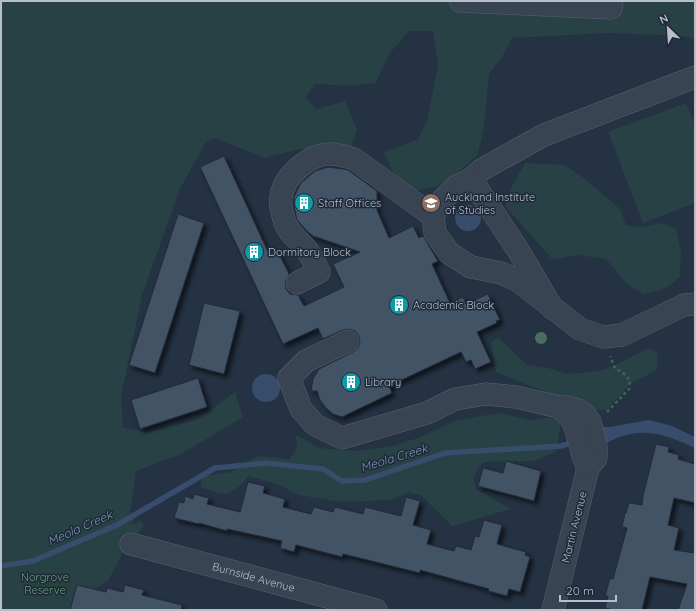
<svg xmlns="http://www.w3.org/2000/svg" width="696" height="611" font-family="Quicksand,sans-serif">
<style>
.green{fill:#274144}
.water{fill:#374d6b}
.lines{fill:none;stroke-linecap:round;stroke-linejoin:round}
.stream{stroke:#374d6b;stroke-width:5.5}
.building{fill:#435265;stroke:#202b3a;filter:url(#shadow)}
.minor-casing{stroke:#576270;stroke-width:23}
.path{stroke:#455e60;stroke-width:2.5;stroke-dasharray:3 3;stroke-linecap:butt}
.minor{stroke:#394452;stroke-width:22}
.tree{fill:#4c6e60}
.labels{text-anchor:middle;stroke-width:3;stroke-linejoin:round;paint-order:stroke}
.poi-label{font-size:11px;fill:#b6bfcc;stroke:#1e2938;text-anchor:start}
.street-label{font-size:11px;fill:#b6bfcc;stroke:#1e2938}
.park-label{font-size:11px;fill:#6c9f77;stroke:#1e2938}
.water-label{font-size:12px;font-style:italic;fill:#7c95b5;stroke:#1e2938}
</style>
<defs>
<filter id="shadow"><feDropShadow dx="3.5" dy="3.5" stdDeviation="2" flood-color="#0009"/></filter>
</defs>
<rect width="100%" height="100%" fill="#253243"/>
<path class="green" d="M1,1H695V39L682,36L608,33L512,38L502,57L489,74L484,127L478,154L465,167L436,187L415,191L393,173L384,152L418,139L427,120L438,66L433,31H409L389,54L376,83L350,86L315,84L305,98L317,109L345,101L357,130L350,150L300,149L264,158L215,138L206,142L180,189L142,295L121,397L123,427L147,433L198,419L235,392L243,417L181,454L136,471L130,513L135,515L132,525L141,520L144,526L124,550L108,581L80,597L81,610H1Z
M686,103L695,126V203L643,223L608,132Z
M525,163L565,165L585,179L620,209L626,225L639,227L661,223L676,229L681,251L680,277L667,288L644,295L625,282L606,259L577,255L553,260L505,206L512,186Z
M498,337L519,358L528,365L548,368L567,374L599,371L618,364L648,348L657,352V370L630,384L607,410L592,409L541,390L496,372L491,342Z
M499,413L530,420L562,416L556,452L533,461L483,462L473,477L476,489L511,509L452,526L422,496L409,492L391,500L340,502L299,495L277,484L249,476C228,499 228,496 200,487L203,476L231,472L258,456L289,459L297,449L296,435L319,448L356,451L392,446L418,438L457,420Z"/>
<path class="water" d="M455 218a13 13 0 1 1 26 0a13 13 0 1 1-26 0Z
M252 388a14 14 0 1 1 28 0a14 14 0 1 1-28 0Z
M649,420L672,426L695,437V448C661,432 637,425 603,445L599,427H610Z"/>
<g class="lines">
<path class="stream" d="M1,566L33,561L117,525L215,468L266,463L323,469L342,481L365,480L445,453L561,446L575,442"/>
</g>
<path class="building" d="M224,156L269,254L277,250L289,274L285,282L286,289L290,294L298,295L304,306L344,287L333,264L360,252L313,236L308,232L297,220L294,206V197L301,183L315,171L328,167L343,169L348,170L377,191V210L389,238L413,226L419,238L423,236L438,261L432,264L450,303L463,297L466,304L488,294L500,320L496,321L497,323L477,332L491,362L475,369L471,360L466,362L461,352L389,386L392,393L342,417L333,414L326,408L320,400L317,391H311L313,379L319,369L353,352L358,348L360,342L359,336L355,331L349,329L343,330L323,339L318,328L283,344L200,167Z
M178,214L204,223L155,373L129,365Z
M204,303L240,311L224,374L189,365Z
M198,378L207,407L140,429L131,400Z
M656,444L669,447L668,452L679,455L678,459L695,464V503L674,498L668,525L679,528L674,550L695,553V610H678L687,584L650,577L642,610H614L605,608L608,596H605L610,578L613,579L627,528L622,527L625,513H626L629,503L642,505L643,496Z
M506,461L541,471L534,501L478,486L483,468L503,473Z
M248,482L265,486L263,493L285,499L283,507L311,514L314,507L333,512L335,507L363,514L365,507L401,516L406,497L420,501L413,525L431,530L427,544L454,551L456,546L471,550L475,536L479,537L484,520L502,525L497,544L526,552L525,555L530,557L520,592L509,589L507,596L488,591L489,589L420,570V573L343,554L342,557L296,545L294,552L280,548L282,541L227,529V531L199,523V524L174,518L179,502L184,503L185,496L193,499L194,494L209,498L207,504L240,512Z
M77,585L106,592L107,588L123,592L125,585L144,590L142,595L182,605L181,610H70Z"/>
<g class="lines">
<g class="minor-casing">
<g id="minor">
<path d="M460,1L611,8L612,1"/>
<path d="M471,179L481,170L544,135L695,77"/>
<path d="M297,283L319,272C316,266 313,259 309,253C303,244 293,237 287,227C285,224 284,219 283,216C276,195 285,178 302,165C320,151 334,152 354,159L433,216"/>
<path d="M552,308L518,250L471,179L457,186L441,201L433,216L435,233L449,253L471,267L501,273L517,280L580,329L603,337L622,335L684,305L695,304"/>
<path d="M348,341L306,361L289,378L301,409L315,425L342,438L427,413L455,399L486,394L516,397L559,407H568L578,410L585,415L590,422L596,446V458L588,468L553,610"/>
<path d="M559,407C566,413 572,418 575,427C580,441 581,455 588,468"/>
<path id="s1" d="M131,544L376,610"/>
</g>
</g>
<path class="path" d="M607,412L629,389L630,380L623,373L615,368L610,356"/>
<use href="#minor" class="minor"/>
</g>
<circle class="tree" cx="541" cy="338" r="6"/>
<defs>
<g id="building-disc" transform="scale(1)"><circle r="9.5" fill="#0f9aa8" stroke="#1e2938"/><path d="M-4-6H4V6H1V3H-1V6H-4ZM-2.5-4.3h1.7v1.8h-1.7ZM.8-4.3h1.7v1.8H.8ZM-2.5-1h1.7V.8h-1.7ZM.8-1h1.7V.8H.8Z" fill="#fff"/></g>
<g id="university-disc" transform="scale(1)"><circle r="9.5" fill="#8d6e63" stroke="#1e2938"/><path d="M0-5L7-2L0 1L-7-2ZM-4 1L0 2.5L4 1V4Q0 6-4 4Z" fill="#fff"/></g>
</defs>
<g fill-rule="evenodd">
<use href="#building-disc" x="304" y="203"/>
<use href="#university-disc" x="431" y="203"/>
<use href="#building-disc" x="254" y="252"/>
<use href="#building-disc" x="399" y="305"/>
<use href="#building-disc" x="351" y="382"/>
</g>
<g class="labels">
<g class="poi-label">
<text x="445" y="201">Auckland Institute<tspan x="445" dy="13">of Studies</tspan></text>
<text x="318" y="207">Staff Offices</text>
<text x="268" y="256">Dormitory Block</text>
<text x="413" y="309">Academic Block</text>
<text x="365" y="386">Library</text>
</g>
<g class="street-label">
<text transform="translate(574 527) rotate(-76)" y="4">Martin Avenue</text>
<text dy="4" stroke="none"><textPath href="#s1" startOffset="127">Burnside Avenue</textPath></text>
</g>
<g class="park-label">
<text x="45" y="581">Norgrove<tspan x="45" dy="13">Reserve</tspan></text>
</g>
<g class="water-label">
<text transform="translate(394 458) rotate(-17)" y="4">Meola Creek</text>
<text transform="translate(80 528) rotate(-24)" y="4">Meola Creek</text>
</g>
</g>
<rect width="696" height="611" fill="none" stroke="#b6bfcc" stroke-width="4"/>
<g transform="translate(668 28) rotate(335)" stroke="#1e2938" stroke-width="3" paint-order="stroke">
<path d="M0-3L7 15L0 10L-7 15Z" fill="#b6bfcc"/>
<text y="-6" font-size="11" font-weight="bold" text-anchor="middle" fill="#b6bfcc">N</text>
</g>
<path d="M560 595v6h56v-6" fill="none" stroke="#b6bfcc" stroke-width="2"/>
<text x="566" y="595" font-size="12" fill="#b6bfcc" stroke="#1e2938" stroke-width="3" paint-order="stroke">20 m</text>
</svg>
